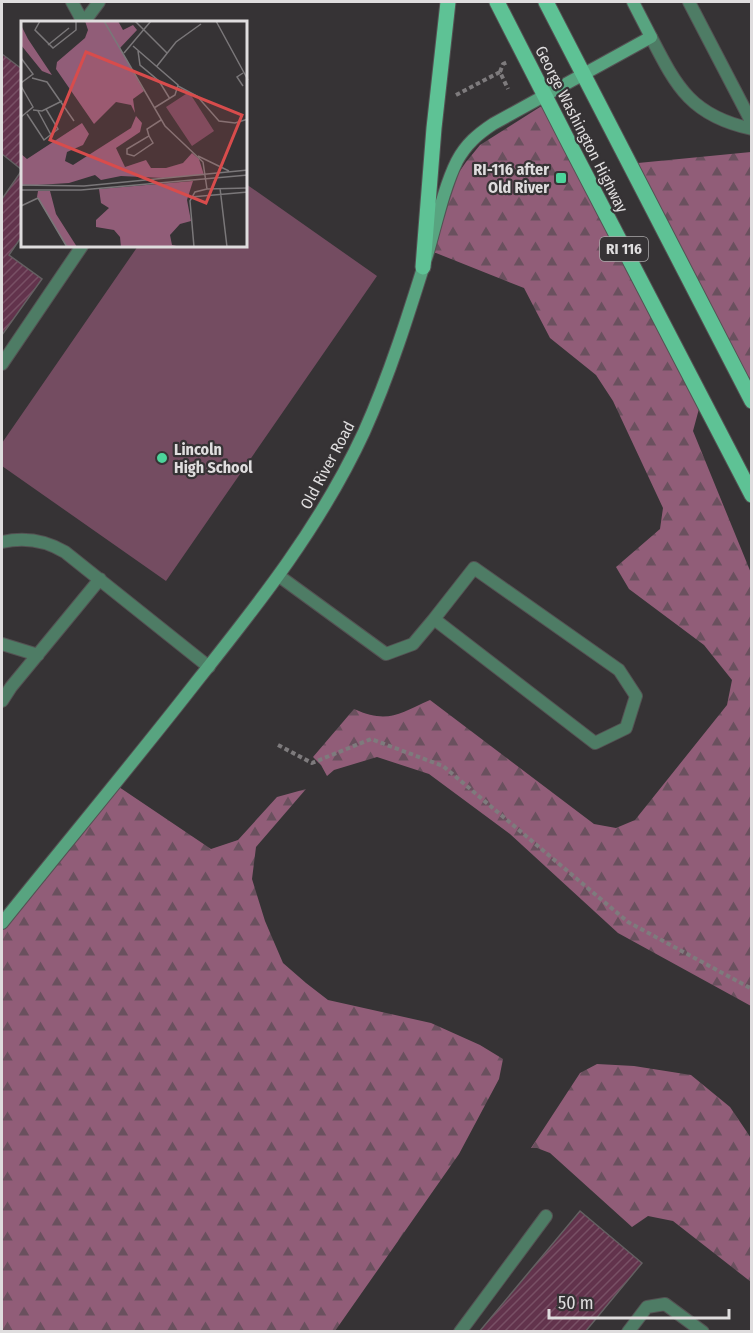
<svg xmlns="http://www.w3.org/2000/svg" width="753" height="1333" font-family="'Fira Sans Condensed',sans-serif">
<style>
.green{fill:#744c61}
.forest{fill:url(#forest-firs)}
.building{fill:url(#building-hatch);stroke:#646062;stroke-width:1.5}
.lines{fill:none;stroke-linecap:round;stroke-linejoin:round}
.service-casing{stroke:#545253;stroke-width:14}
.minor-casing{stroke:#545253;stroke-width:14}
.secondary-casing{stroke:#545253;stroke-width:14}
.primary-casing{stroke:#545253;stroke-width:17}
.path{stroke:#7e7b7d;stroke-width:4;stroke-dasharray:4.5 3;stroke-linecap:butt}
.service{stroke:#4e7c65;stroke-width:12}
.minor{stroke:#4e7c65;stroke-width:12}
.secondary{stroke:#58a480;stroke-width:12}
.primary{stroke:#5ec295;stroke-width:15}
.poi-dot{fill:#4cd49b;stroke:#363335;stroke-width:2}
.labels{text-anchor:middle;stroke-width:4.5;stroke-linejoin:round;paint-order:stroke}
.shield{fill:#363335;stroke:#acaaab;stroke-width:1.5}
.shield-label{font-size:15px;font-weight:bold;fill:#dfddde}
.street-label{font-size:16px;fill:#dfddde;stroke:#363335}
.poi-label{font-size:16px;font-weight:bold;fill:#dfddde;stroke:#363335;text-anchor:end}
.inset-road{fill:none;stroke:#7a7779;stroke-width:1.5}
.view{fill:#d84c4c;fill-opacity:0.15;stroke:#d84c4c;stroke-width:3}
.inset-edge{fill:none;stroke:#dfddde;stroke-width:3}
</style>
<defs>
<pattern id="forest-firs" width="22" height="20" patternUnits="userSpaceOnUse" patternTransform="scale(1.5)"><rect width="22" height="20" fill="#915d78"/><path d="M5 1l3.5 6h-7zM16 11l3.5 6h-7z" fill="#6a505e"/></pattern>
<pattern id="building-hatch" width="6" height="6" patternUnits="userSpaceOnUse" patternTransform="scale(1.5)"><rect width="6" height="6" fill="#62334c"/><path d="M-1 1l2-2M0 6l6-6M5 7l2-2" fill="none" stroke="#785065"/></pattern>
</defs>
<rect width="100%" height="100%" fill="#363335"/>
<path class="green" d="M246,184L377,276L166,581L2,466V443L138,246H246Z"/>
<path class="forest" d="M551,101L703,394L693,431L751,573V1006L618,933L510,834L429,774L377,757L334,770L327,776L321,765L313,757L354,709C388,724 398,714 430,700L594,824L616,828L635,820L727,705L732,680L704,645L629,589L616,567L660,529L663,508L613,401L596,375L550,338L524,288L436,253H431L453,181L466,162L480,145L540,107Z
M751,152V401L635,165L638,163Z
M119,787L211,849L238,840L277,797L306,789L256,847L252,879L265,921L283,963L306,983L328,1000L431,1023L480,1045L503,1059L499,1079L459,1154L335,1331H2V927Z
M597,1064L634,1066L691,1075L730,1107L751,1138V1282L673,1221L648,1216L632,1227L550,1153L537,1148H531L580,1073Z"/>
<path class="building" d="M2,54L22,69V170L2,154Z
M22,170V236L9,255L42,279L2,335V199Z
M580,1211L642,1263L585,1332H479Z"/>
<g class="lines">
<g class="service-casing">
<path id="service" d="M72,2L83,22
M84,22L99,2
M2,364L82,246
M2,542C24,537 45,540 65,552L209,667
M279,576L386,654L413,644L434,619L595,743L626,728L636,696L619,670L474,568L434,619
M2,644L38,655
M2,701L11,687L100,579
M460,1332L546,1216
M628,1332L647,1307L665,1304L703,1332"/>
</g>
<g class="minor-casing">
<path id="minor" d="M689,2L752,123
M651,37C677,88 692,116 752,129"/>
</g>
<g class="secondary-casing">
<path id="secondary" d="M2,923C67,842 133,763 197,681C260,602 321,525 364,432C390,374 409,313 428,252C436,224 444,187 457,161C466,144 478,134 493,124L651,37L633,2"/>
</g>
<g class="primary-casing">
<path id="primary" d="M497,2L570,145L752,495
M546,2L752,401
M423,267L434,128L448,2"/>
</g>
<path class="path" d="M500,72L503,64L508,62
M456,95L500,72L508,89
M278,745L312,763L371,739L443,766L628,922L752,989"/>
<use href="#service" class="service"/>
<use href="#minor" class="minor"/>
<use href="#secondary" class="secondary"/>
<use href="#primary" class="primary"/>
</g>
<g class="poi-dot">
<rect x="555" y="172" width="12" height="12" rx="3"/>
<circle cx="162" cy="458" r="6"/>
</g>
<g class="labels">
<rect class="shield" x="600" y="237" width="48" height="24" rx="4.5"/>
<g class="shield-label">
<text x="624" y="254">RI 116</text>
</g>
<g class="street-label">
<text transform="translate(582 129) rotate(63)" y="6">George Washington Highway</text>
<text transform="translate(327 465) rotate(-62)" y="6">Old River Road</text>
</g>
<g class="poi-label">
<text x="549" y="175">RI-116 after<tspan x="549" dy="18">Old River</tspan></text>
<text x="174" y="455" text-anchor="start">Lincoln<tspan x="174" dy="18">High School</tspan></text>
</g>
</g>
<g transform="translate(21 21)">
<rect width="226" height="226" fill="#363335"/>
<path d="M168,71L193,110L171,125L145,86Z" fill="#744c61"/>
<path d="M64,0H97L102,9L112,4L116,9L99,27L123,70L112,78L114,92L110,84L95,81L73,103L35,48L36,41L64,17L67,9ZM0,4L7,18L31,54L21,50L0,24ZM115,95L121,102L119,111L95,127L104,146L125,139L130,147H145L162,142L171,132L178,138L183,154L142,157L100,155L80,159L74,154L48,162L0,165V133L6,138L61,102L68,113L62,124L46,131L44,140L52,144L110,107ZM172,160L166,179L170,200L159,203L149,214L151,224L160,226H100L99,216L93,209L75,206V199L88,187L80,182L78,168ZM17,170H29L35,193L56,226H46L16,176Z" fill="#915d78"/>
<path class="inset-road" d="M19,0L14,9L32,27L55,9V0M83,0L144,105L182,141L186,168L227,167M114,0L146,32M195,0L227,59M27,24L48,7M112,25L157,64L154,74L133,87M117,30L119,44L138,60L149,78M103,32L130,0M0,37L12,53L0,62M136,45L155,21L180,3M222,52L216,56L222,65M11,57L26,61L53,100M0,65L12,86L0,96M157,65L176,75L198,100L214,102L227,98M12,89L21,90L41,80M17,90L30,114M6,93L23,119L37,108L25,88M128,115L132,122L113,135L106,133V128L128,115L126,108L140,99M177,135L208,150M0,164L63,165L227,149M199,167L206,226M0,169H60L227,154M170,176L227,171M17,177L46,226M0,185L17,177M173,226L169,180L174,171L186,168"/>
<path class="view" d="M65,31L221,94L185,182L29,119Z"/>
<rect width="226" height="226" class="inset-edge"/>
</g>
<rect width="753" height="1333" fill="none" stroke="#dfddde" stroke-width="6"/>
<path d="M549 1309v9h180v-9" fill="none" stroke="#dfddde" stroke-width="3"/>
<text x="558" y="1309" font-size="18" fill="#dfddde" stroke="#363335" stroke-width="4.5" paint-order="stroke">50 m</text>
</svg>
